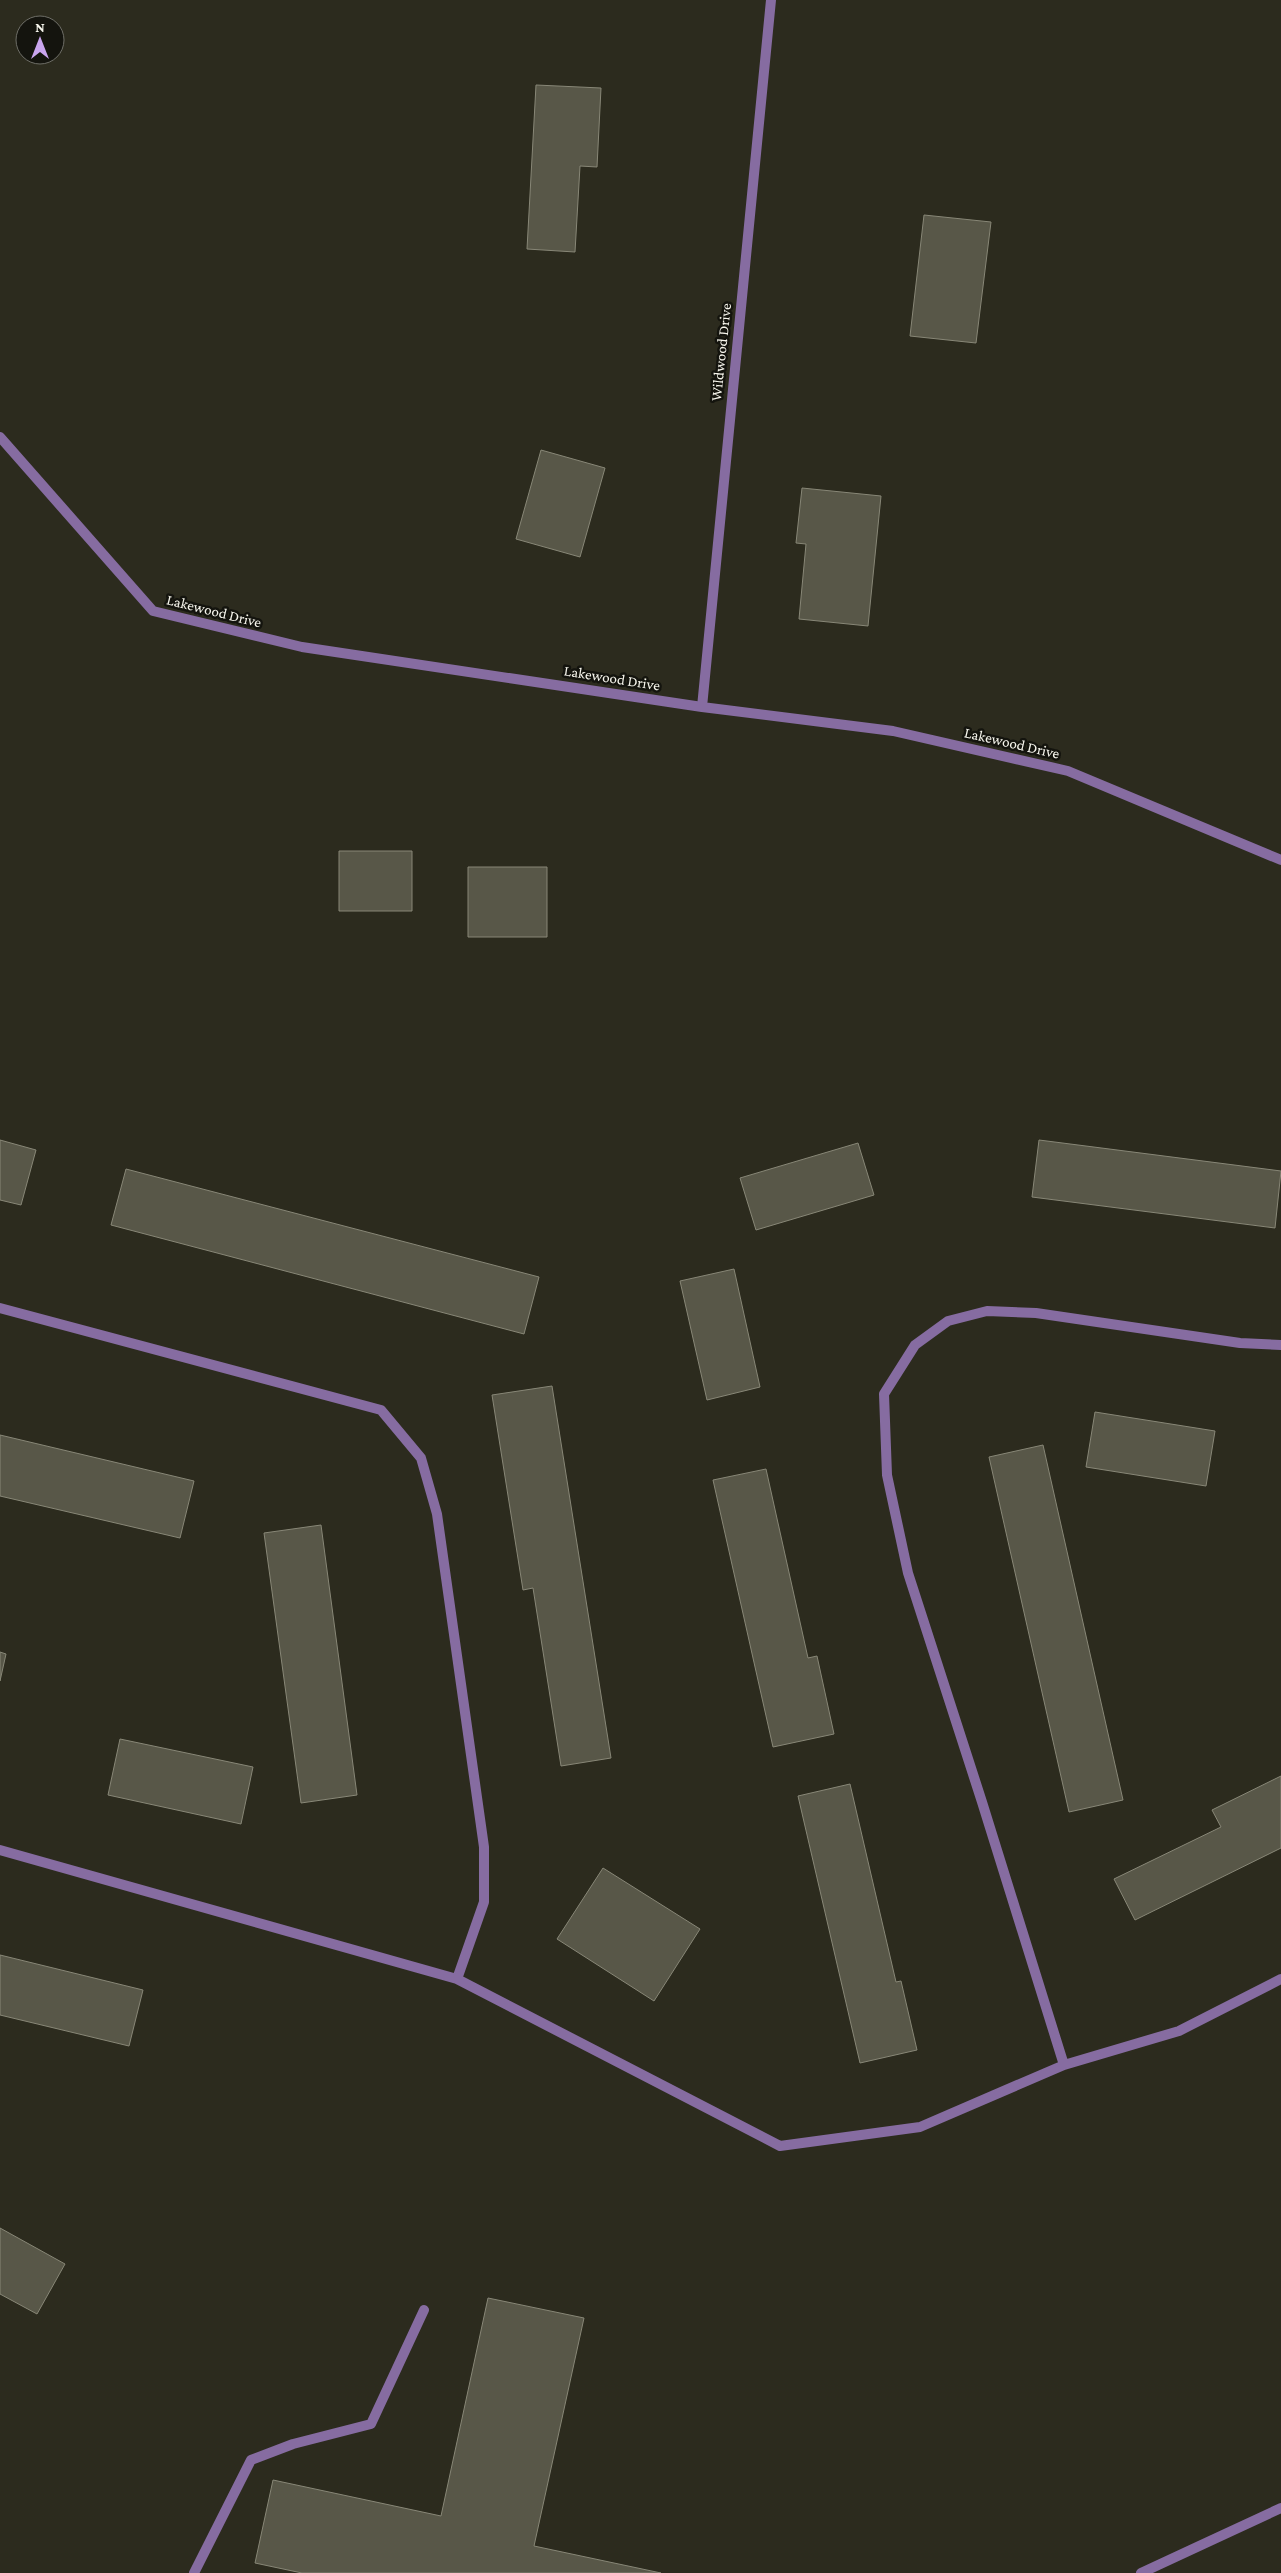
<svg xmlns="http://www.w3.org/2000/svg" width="1281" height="2573" font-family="'Crimson Pro',serif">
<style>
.building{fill:#585748;stroke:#888777}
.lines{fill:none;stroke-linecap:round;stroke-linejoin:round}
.lane{stroke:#866ca1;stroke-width:10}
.street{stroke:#866ca1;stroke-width:10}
.labels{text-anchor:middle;stroke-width:5;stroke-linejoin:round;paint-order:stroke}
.street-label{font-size:15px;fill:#f6f5ec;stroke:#14140e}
</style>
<rect width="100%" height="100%" fill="#2c2b1e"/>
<path class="building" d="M536,85L601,88L597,167L580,166L575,252L527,249Z
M924,215L991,222L976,343L910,336Z
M541,450L605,468L580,557L516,539Z
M802,488L881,496L868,626L799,619L806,544L796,543Z
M339,851H412V911H339Z
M468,867H547V937H468Z
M0,1140L36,1150L21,1205L0,1200Z
M1039,1140L1281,1171L1275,1228L1032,1197Z
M858,1143L874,1195L756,1230L740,1178Z
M126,1169L539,1277L524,1334L111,1225Z
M734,1269L760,1387L707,1400L680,1281Z
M552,1386L611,1758L561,1766L533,1588L523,1590L492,1395Z
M1095,1412L1215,1431L1206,1486L1086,1467Z
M0,1435L194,1481L180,1538L0,1496Z
M1043,1445L1123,1800L1069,1812L989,1457Z
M766,1469L808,1658L817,1656L834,1734L773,1747L713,1480Z
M321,1525L357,1795L301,1803L264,1533Z
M0,1652L6,1654L0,1681Z
M120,1739L253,1767L241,1824L108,1795Z
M1281,1776V1848L1135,1920L1114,1879L1221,1827L1212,1810Z
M850,1784L896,1982L901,1981L917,2050L860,2063L798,1796Z
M603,1868L700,1929L654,2001L557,1939Z
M0,1955L143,1990L129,2046L0,2015Z
M0,2228L65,2264L37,2314L0,2294Z
M488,2298L584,2318L534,2546L661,2573H302L255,2563L273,2480L441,2516Z"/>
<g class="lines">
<path class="lane" d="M0,1308L381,1410L421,1458L437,1514L484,1847V1902L457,1979L780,2146L920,2127L1064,2065L1179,2031L1281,1979
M0,1850L457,1979
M1064,2065L982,1802L908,1573L887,1475L884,1394L915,1345L948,1321L987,1311L1036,1313L1240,1343L1281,1345
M194,2573L251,2460L293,2444L371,2424L424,2310
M1141,2573L1281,2508"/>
<path class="street" d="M0,437L153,611L302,647L702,707L893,731L1068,771L1281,860
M702,707L771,0"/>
</g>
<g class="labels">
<g class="street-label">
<text transform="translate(721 352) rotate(-84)" y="5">Wildwood Drive</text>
<text transform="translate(214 611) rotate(14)" y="5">Lakewood Drive</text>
<text transform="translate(612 678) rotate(9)" y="5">Lakewood Drive</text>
<text transform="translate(1012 743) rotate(13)" y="5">Lakewood Drive</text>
</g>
</g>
<g transform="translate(40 40)"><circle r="24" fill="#14140e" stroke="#6e6e67"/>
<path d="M0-4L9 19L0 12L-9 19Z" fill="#c9a5ee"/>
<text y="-8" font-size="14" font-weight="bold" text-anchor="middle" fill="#f6f5ec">N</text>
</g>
</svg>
